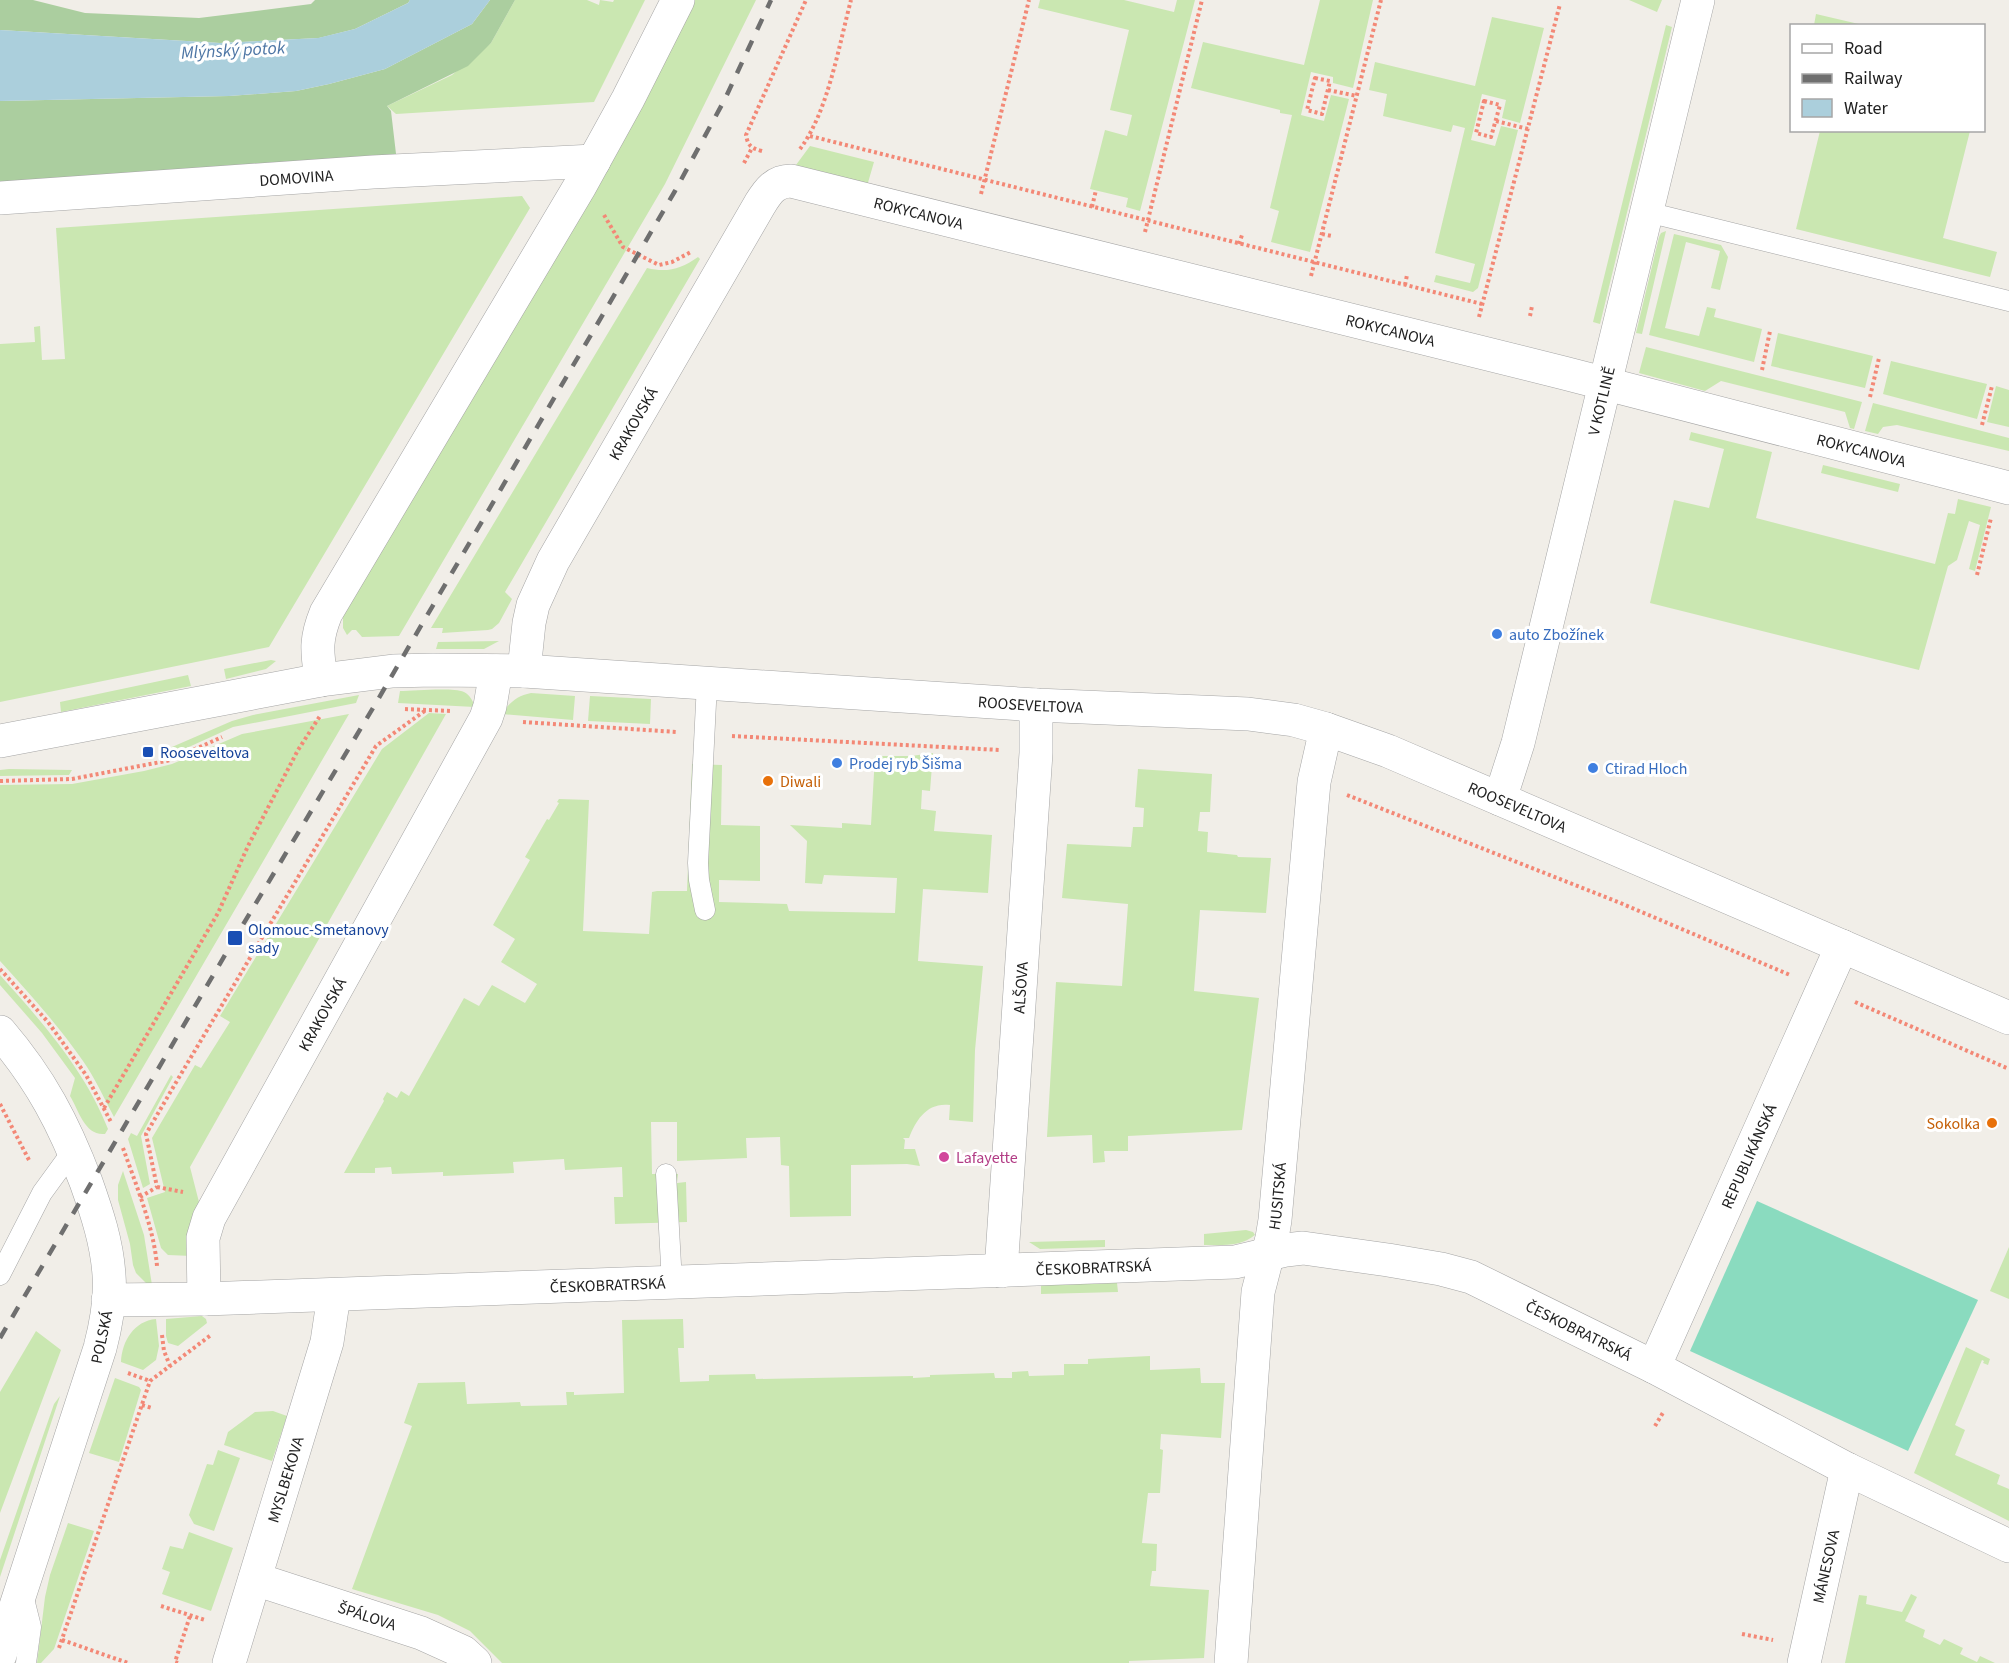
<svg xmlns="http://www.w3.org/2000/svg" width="2009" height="1663" font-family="'Source Sans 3',sans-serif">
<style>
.grass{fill:#cae7b1}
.forest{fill:#abce9f}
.pitch{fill:#8adbbf}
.water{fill:#abcfdc}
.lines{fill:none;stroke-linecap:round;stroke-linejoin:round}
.service-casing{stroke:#a5a5a5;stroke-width:21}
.minor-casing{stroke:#a5a5a5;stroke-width:34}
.tertiary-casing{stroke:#a5a5a5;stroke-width:34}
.path{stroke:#f38876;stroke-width:4;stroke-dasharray:3 3;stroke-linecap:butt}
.service{stroke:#fff;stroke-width:20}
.minor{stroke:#fff;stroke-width:33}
.tertiary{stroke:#fff;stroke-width:33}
.rail{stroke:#6f6f6f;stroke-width:4.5;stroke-dasharray:12 12;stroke-linecap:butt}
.shop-dot{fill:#3f7fe0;stroke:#fff;stroke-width:2}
.transit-dot{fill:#1a4fb4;stroke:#fff;stroke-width:2}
.food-dot{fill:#e8710a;stroke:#fff;stroke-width:2}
.hotel-dot{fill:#d1479c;stroke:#fff;stroke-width:2}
.labels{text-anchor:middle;stroke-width:6;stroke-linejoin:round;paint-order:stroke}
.street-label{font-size:16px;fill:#212121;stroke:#fff}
.shop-label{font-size:16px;fill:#366cbe;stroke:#fff;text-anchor:start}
.transit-label{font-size:16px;fill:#164399;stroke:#fff;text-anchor:start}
.food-label{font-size:16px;fill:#c56008;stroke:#fff;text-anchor:start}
.hotel-label{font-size:16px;fill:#b23c85;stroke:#fff;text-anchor:start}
.water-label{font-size:18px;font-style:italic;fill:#4e76a5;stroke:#fff}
</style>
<rect width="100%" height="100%" fill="#f1eee8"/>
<path class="grass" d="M515,0H587L599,5L600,0L613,2L614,0H645L594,102L396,114L387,106L452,75L491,43Z
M693,0H756L665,184L399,636L362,637L356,630H352L347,635L343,628V614L386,539L426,477Z
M1040,0H1124L1174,12L1177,0H1195L1140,211L1126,207L1128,198L1090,189L1105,130L1127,136L1132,115L1110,110L1129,30L1038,8Z
M1320,0H1373L1353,88L1333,83V77L1311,72L1301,115L1324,121L1331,95L1349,99L1310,252L1271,242L1279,211L1270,208L1292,115L1280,113V110L1191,88L1203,42L1304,65Z
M1629,0H1662L1657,12Z
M1816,14L1863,25H1814Z
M1492,17L1544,28L1520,123L1502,118L1506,100L1482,94L1471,140L1495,146L1501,126L1518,130L1478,288L1473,292L1434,282L1436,275L1470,283L1475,264L1435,253L1465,128L1453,125L1451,132L1383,116L1387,94L1369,90L1375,62L1475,86Z
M1666,25L1672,27L1600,324L1593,322Z
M1820,131H1970L1943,238L1997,252L1990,277L1796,229Z
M810,146L874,162L867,186L793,169Z
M522,196L530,208L269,647L0,702V344L35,342L34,327L40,326L42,360L65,359L56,228Z
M1666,231L1642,334L1636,333L1659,237L1661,233Z
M1674,234L1721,245L1728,257L1720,290L1711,288L1720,251L1686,242L1665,328L1699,336L1707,307L1716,309L1714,317L1762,329L1754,362L1649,335Z
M698,257L700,259L505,592L512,599L499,623L492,629L488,630L442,633L443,628H431L647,268C667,273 681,269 698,257Z
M1778,333L1873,356L1865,388L1771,366Z
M1646,347L1862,402L1854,429L1850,428L1845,412L1721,381L1705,391L1639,373Z
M1891,361L1987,384L1977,419L1883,394Z
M1996,386L2009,390V427L1987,422Z
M1873,403L2009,438V451L1897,425L1883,427L1878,434L1865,431Z
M1691,432L1772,452L1756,518L1935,564L1948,513L1955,514L1958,499L1991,507L1975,571L1969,569L1980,525L1969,521L1957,560L1948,566L1919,670L1650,603L1674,500L1709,508L1724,449L1689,440Z
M1823,465L1900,484L1898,492L1821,473Z
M499,641L484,649H436L438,642Z
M271,660L276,661L266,669L226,679L224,669Z
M188,675L191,686L61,712L60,702Z
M400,691C414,691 452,687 464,692C470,695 473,701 475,707L398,703Z
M531,693L575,696L573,720L501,714C510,703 516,696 531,693Z
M359,695L356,703L233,727L169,756L165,750L232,721L253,715Z
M590,696L651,699L650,724L588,721Z
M429,713L446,714L190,1167L200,1206L192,1256L168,1255L161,1248L147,1198L165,1192L152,1138L195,1065L201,1068L230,1022L220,1016L382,749Z
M349,714L114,1117C104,1098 95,1078 83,1061C58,1025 29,993 0,961V785L72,784L144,771L172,764L242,734Z
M933,753L930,791L922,790L921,809L936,811L934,831L992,835L988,893L923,889L918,961L983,966L975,1050L973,1122L949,1120L950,1105C927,1102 916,1120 909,1138H903L905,1140L904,1149H915L920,1166L907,1164L851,1165V1216L790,1217L789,1166L781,1165L780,1137L746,1138L747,1158L677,1161V1122H651L652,1174H678L677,1183L686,1182L687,1222L615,1224L614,1197H623L622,1167L565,1170L564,1159L513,1162L514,1173L443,1176V1172L392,1174L391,1167L375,1168V1173H344L384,1101L383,1099L387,1092L397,1098L401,1091L409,1096L464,998L479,1006L492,985L525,1003L537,984L501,962L515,939L493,925L530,860L525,857L547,819L549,820L559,803L557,802L559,799L589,800L583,931L649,934L652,892L657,891H687L692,764L722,765L721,825L760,826V881L719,880V902L787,904L789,911L895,913L897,878L824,875L822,884L805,883L807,841L790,825L842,828V823L871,825L875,756H911Z
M1138,769L1212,774L1210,812H1200L1198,831L1208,832L1207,852L1237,855L1238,857L1271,858L1266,913L1200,910L1194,991L1259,998L1242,1130L1128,1136V1151H1104L1105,1162L1093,1163L1092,1135L1047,1137L1056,982L1122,986L1128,904L1062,898L1067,844L1131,847L1133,827H1143L1144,808L1135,807Z
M0,770L9,769L72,770L69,775L0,776Z
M0,975C42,1022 85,1070 108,1129L105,1134C85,1136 79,1111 70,1096L75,1078L42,1033L0,985Z
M171,1075L173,1077L141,1136L150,1184L143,1188L128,1139L131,1133L137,1136Z
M123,1171L144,1235L152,1285L146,1283L136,1273L133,1265L130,1244L118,1200V1185Z
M1246,1230L1253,1232L1255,1235C1240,1247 1222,1245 1204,1245V1234Z
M1105,1240V1247L1040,1249L1029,1242Z
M2009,1247V1299L1990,1291Z
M1117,1283L1118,1292L1041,1294V1285Z
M202,1316L206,1319L207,1323L178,1346L168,1343L166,1336V1319Z
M156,1319L159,1346L156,1360L143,1370L121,1362C122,1341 134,1321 156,1319Z
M683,1319L684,1348H678L680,1382L709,1381V1375L755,1374L756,1379L913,1376V1378L930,1377V1375L994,1373L995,1378H1012V1372L1028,1371L1029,1376L1064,1375V1364H1088V1359L1150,1356V1370L1200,1368L1201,1383H1225L1221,1438L1161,1434L1160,1449L1163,1450L1160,1493H1148L1142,1543L1157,1544L1156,1571H1152L1150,1586L1209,1590L1204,1658L1129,1661V1663H502L470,1631L438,1615L352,1589L412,1426L404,1423L418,1383L465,1382L467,1404L520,1402L521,1406L567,1405L566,1392H574V1395L624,1393L622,1320Z
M36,1331L61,1350L0,1513V1392Z
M1966,1347L1990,1359L1988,1365L1983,1363L1984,1361L1982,1360L1955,1425L1965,1430L1955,1455L2000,1475L1997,1484L2009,1489V1521L1914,1473Z
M115,1378L139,1387L141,1390L119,1462L89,1453Z
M60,1396L0,1577V1560L54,1404Z
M273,1411L287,1416L272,1461L224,1445L228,1432L255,1412Z
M218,1450L240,1458L214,1531L194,1524L189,1515L207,1464L213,1465Z
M68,1523L94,1531L54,1649L41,1663H37L45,1597L50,1575Z
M189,1532L233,1548L211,1611L162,1594L170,1572L162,1569L170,1546L183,1549Z
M1911,1594L1917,1597L1905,1621L1925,1630L1923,1637L1940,1645L1944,1639L1963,1648L1960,1654L1977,1662L1980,1656L1995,1663H1845L1859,1595L1867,1596L1866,1604L1902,1612Z"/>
<path class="forest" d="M0,0H33L85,13L199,18L311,4L315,0H410L408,3L355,29L319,38L220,43L0,30Z
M490,0H515L491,43L468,66L387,106L391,111L398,171L0,197V101L229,96L296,91L329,84L385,69L472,24Z"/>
<path class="pitch" d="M1757,1201L1978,1300L1908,1451L1690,1351Z"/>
<path class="water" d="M410,0H490L472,24L385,69L329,84L296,91L229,96L0,101V30L220,43L318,38L355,29L408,3Z"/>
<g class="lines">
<g class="service-casing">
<path id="service" d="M1647,212L2009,301
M705,910L699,880L698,863L707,683
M666,1174L672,1283
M0,1275L42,1193L74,1149
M23,1595L31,1627L26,1663"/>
</g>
<g class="minor-casing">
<g id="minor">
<path id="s1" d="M0,198L373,172L594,161"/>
<path id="s2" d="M524,671L529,623L533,605L553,561L760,204C768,191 775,181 791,181L1564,373L2009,488"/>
<path d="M321,680C317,651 315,640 326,613L580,186L628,99L678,0"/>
<path id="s3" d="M1500,799L1518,743L1698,0"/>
<path id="s4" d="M1001,1271L1036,753V705"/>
<path id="s5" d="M204,1299L203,1238L209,1218L486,718L490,706L496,671"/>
<path id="s6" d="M108,1300L204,1299L1235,1262L1286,1250L1303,1248L1388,1260L1441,1269L1471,1277L1654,1367L1847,1469L2009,1546"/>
<path id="s7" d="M1654,1367L1842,946"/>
<path id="s8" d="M255,1579L421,1633L463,1652L475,1663"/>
<path id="s9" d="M229,1663L327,1342L334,1295"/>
<path id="s10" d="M1231,1663L1258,1292L1272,1238L1275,1220L1314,782L1326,729"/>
<path id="s11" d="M1804,1663L1847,1469"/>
</g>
</g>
<g class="tertiary-casing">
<g id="tertiary">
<path id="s12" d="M0,741L321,680L393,671L433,670L524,671L1036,705L1248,714L1294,720L1326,729L1388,751L2009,1018"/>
<path d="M0,1032C41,1080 64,1124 86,1182C97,1213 107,1243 109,1275C111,1300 106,1325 100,1348L0,1655"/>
</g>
</g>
<path class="path" d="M1315,78L1330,81L1322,114L1307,110Z
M1328,90L1357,96
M1484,101L1500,105L1491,137L1476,133Z
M1496,121L1528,129
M810,136L1482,304
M800,149C828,112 839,45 851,0
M762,151C751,148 748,146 746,135L806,0
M744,163L752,148
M981,194L1029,0
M1092,207L1096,190
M604,215L623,247L659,265L672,262L691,252
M1145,232L1202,0
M1322,234L1332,236
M1239,244L1242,235
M1311,276L1381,0
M1405,285L1407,275
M1530,316L1532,306
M1479,317L1560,4
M1762,370L1770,331
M1870,397L1879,358
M1982,425L1992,386
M1977,575L1991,518
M405,709L451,711
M523,722L677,732
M732,736L1000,750
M0,781L72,779L171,760L222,737
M1347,795L1618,902L1790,975
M0,969L48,1022L86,1075L111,1122
M1855,1002L2009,1069
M0,1104L30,1162
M104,1108L218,913L248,846L298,750L320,716
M123,1148C136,1185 154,1228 157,1266
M157,1187L183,1192
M140,1197L157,1187L146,1134L178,1079L376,746L426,710
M162,1335L164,1351L170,1366
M128,1373L150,1381
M142,1405L152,1408
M1655,1426L1664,1411
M161,1606L205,1620
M1742,1634L1773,1640
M62,1640L128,1663
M59,1648L150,1381L211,1335
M178,1663L175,1662L190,1616"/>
<use href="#service" class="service"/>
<use href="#minor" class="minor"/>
<use href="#tertiary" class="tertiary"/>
<path class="rail" d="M0,1338L235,938L373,708L675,191L725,99L771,0"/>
</g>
<g class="shop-dot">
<circle cx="1497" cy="634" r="6"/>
<circle cx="837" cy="763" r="6"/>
<circle cx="1593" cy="768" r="6"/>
</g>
<g class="transit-dot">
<rect x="142" y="746" width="12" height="12" rx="3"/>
<rect x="227" y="930" width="16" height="16" rx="3"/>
</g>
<g class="food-dot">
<circle cx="768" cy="781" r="6"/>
<circle cx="1992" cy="1123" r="6"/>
</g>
<circle class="hotel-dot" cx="944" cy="1157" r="6"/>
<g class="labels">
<g class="street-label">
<text dy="6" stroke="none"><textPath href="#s1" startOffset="297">DOMOVINA</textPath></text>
<text dy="6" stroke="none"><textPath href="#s2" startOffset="700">ROKYCANOVA</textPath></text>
<text dy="6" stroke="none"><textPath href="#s2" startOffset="1186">ROKYCANOVA</textPath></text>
<text dy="6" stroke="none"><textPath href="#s3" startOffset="411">V KOTLINĚ</textPath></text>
<text dy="6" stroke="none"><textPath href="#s2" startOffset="274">KRAKOVSKÁ</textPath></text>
<text dy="6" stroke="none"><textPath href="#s2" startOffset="1672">ROKYCANOVA</textPath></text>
<text dy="6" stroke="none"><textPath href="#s12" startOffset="1038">ROOSEVELTOVA</textPath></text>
<text dy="6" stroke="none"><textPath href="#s12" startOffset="1542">ROOSEVELTOVA</textPath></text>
<text dy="6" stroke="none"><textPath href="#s4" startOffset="284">ALŠOVA</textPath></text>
<text dy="6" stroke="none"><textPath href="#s5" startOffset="315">KRAKOVSKÁ</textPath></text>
<text dy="6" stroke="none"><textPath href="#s7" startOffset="231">REPUBLIKÁNSKÁ</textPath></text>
<text dy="6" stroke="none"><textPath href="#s10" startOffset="470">HUSITSKÁ</textPath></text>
<text dy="6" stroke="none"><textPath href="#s6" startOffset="986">ČESKOBRATRSKÁ</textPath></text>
<text dy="6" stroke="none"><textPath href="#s6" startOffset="500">ČESKOBRATRSKÁ</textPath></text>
<text dy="6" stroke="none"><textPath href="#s6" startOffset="1488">ČESKOBRATRSKÁ</textPath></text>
<text transform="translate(101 1337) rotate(-78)" y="6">POLSKÁ</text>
<text dy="6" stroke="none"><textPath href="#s9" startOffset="192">MYSLBEKOVA</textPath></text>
<text dy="6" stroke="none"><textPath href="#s11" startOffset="99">MÁNESOVA</textPath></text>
<text dy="6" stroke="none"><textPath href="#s8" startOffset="118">ŠPÁLOVA</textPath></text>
</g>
<g class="shop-label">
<text x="1509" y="640">auto Zbožínek</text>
<text x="849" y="769">Prodej ryb Šišma</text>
<text x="1605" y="774">Ctirad Hloch</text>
</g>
<g class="transit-label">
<text x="160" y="758">Rooseveltova</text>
<text x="248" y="935">Olomouc-Smetanovy<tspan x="248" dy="18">sady</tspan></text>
</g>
<g class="food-label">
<text x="780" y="787">Diwali</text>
<text x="1980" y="1129" text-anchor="end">Sokolka</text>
</g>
<g class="hotel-label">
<text x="956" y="1163">Lafayette</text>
</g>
<g class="water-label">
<text transform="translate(233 50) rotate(-3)" y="6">Mlýnský potok</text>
</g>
</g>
<rect x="1790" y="24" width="195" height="108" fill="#ffffff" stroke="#a6a6a6" stroke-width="1.5"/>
<rect x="1802" y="44" width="30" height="9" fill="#ffffff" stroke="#a6a6a6" stroke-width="1.5"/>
<text x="1844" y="54" font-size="18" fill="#212121">Road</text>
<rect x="1802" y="74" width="30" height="9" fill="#6f6f6f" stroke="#a6a6a6" stroke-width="1.5"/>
<text x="1844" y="84" font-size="18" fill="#212121">Railway</text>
<rect x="1802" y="99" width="30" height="18" fill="#abcfdc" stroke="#a6a6a6" stroke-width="1.5"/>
<text x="1844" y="114" font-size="18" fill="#212121">Water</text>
</svg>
